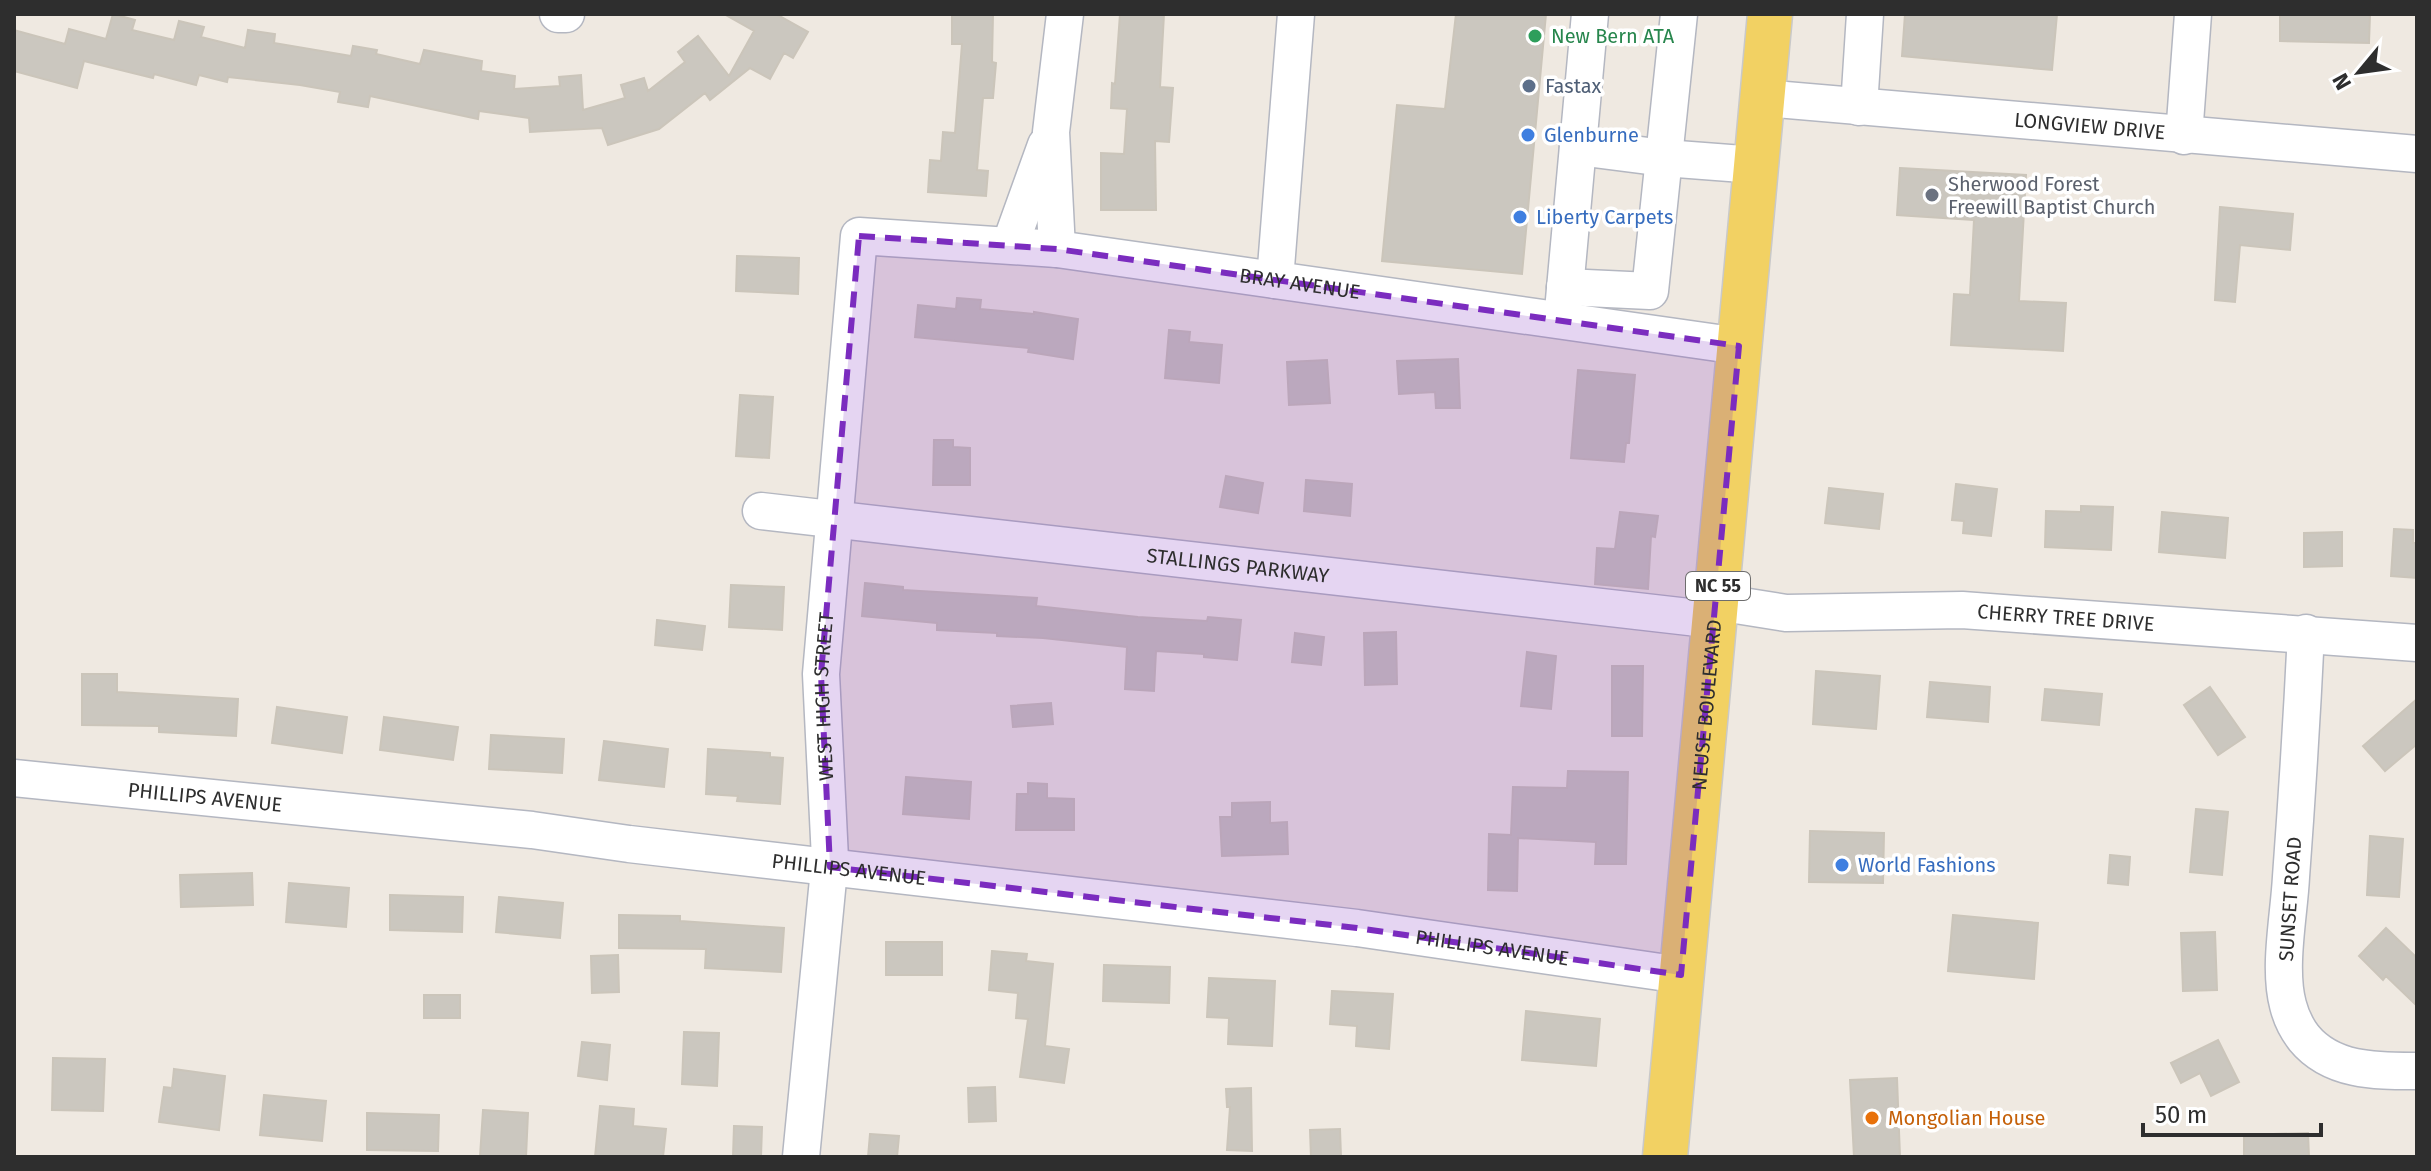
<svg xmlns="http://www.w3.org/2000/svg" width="2431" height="1171" font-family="'Fira Sans',sans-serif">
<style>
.building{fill:#cbc7bf;stroke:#cbc5ba;stroke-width:2}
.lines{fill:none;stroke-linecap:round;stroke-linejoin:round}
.minor-casing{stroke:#b4b7c1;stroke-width:39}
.major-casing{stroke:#c9c9c9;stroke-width:47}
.minor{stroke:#fff;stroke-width:36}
.major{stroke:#f2d163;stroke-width:44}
.marked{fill:#7b2cbf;fill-opacity:0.2;stroke:#7b2cbf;stroke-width:6;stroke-dasharray:16 10;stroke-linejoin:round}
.leisure-dot{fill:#2e9e5b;stroke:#fff;stroke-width:3}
.service-dot{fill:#5c6f8a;stroke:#fff;stroke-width:3}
.shop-dot{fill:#3f7fe0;stroke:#fff;stroke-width:3}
.worship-dot{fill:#6b7280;stroke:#fff;stroke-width:3}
.food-dot{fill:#e8710a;stroke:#fff;stroke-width:3}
.labels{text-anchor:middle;stroke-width:7;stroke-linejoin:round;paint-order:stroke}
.shield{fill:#fff;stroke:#6d6d6d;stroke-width:2}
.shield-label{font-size:18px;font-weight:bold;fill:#2e2e2e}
.leisure-label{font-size:20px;fill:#27864d;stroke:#fff;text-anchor:start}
.service-label{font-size:20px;fill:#4e5e75;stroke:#fff;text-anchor:start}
.street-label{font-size:20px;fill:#2e2e2e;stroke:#fff}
.shop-label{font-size:20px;fill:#366cbe;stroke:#fff;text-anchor:start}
.worship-label{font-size:20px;fill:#5b616d;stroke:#fff;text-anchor:start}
.food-label{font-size:20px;fill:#c56008;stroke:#fff;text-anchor:start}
</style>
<rect width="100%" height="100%" fill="#efe9e1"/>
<path class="building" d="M113,14L135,20L132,30L174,40L179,21L204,27L201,37L245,48L248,30L275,34L274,43L351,56L353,46L377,50L376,54L420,64L424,50L482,61L481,71L515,76L514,89L560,86L559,77L581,75L583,110L625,98L621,85L644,78L648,91L685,62L678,52L698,36L729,76L754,31L724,14H776L808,32L793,58L784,53L770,79L750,68L710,100L705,93L659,129L608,145L602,128L530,132L529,118L479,111L478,119L370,96L368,107L338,102L340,92L300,85L228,77L227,82L199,75L196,85L154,74L153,78L84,61L77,88L14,71V30L65,44L69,29L106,39Z
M952,14H993L992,62L996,63L993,98H983L977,170L988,171L986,196L928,192L930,160L941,161L943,132L955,133L962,44H952Z
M1120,14H1164L1160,87L1173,88L1169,142L1155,141L1156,210H1101V153L1124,154L1127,109L1111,108L1112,83L1115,84Z
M1456,14H1546L1522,274L1382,261L1397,105L1445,109Z
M1905,14H2057L2052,70L1902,56Z
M2280,14H2370L2369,43L2280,41Z
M1900,168L2026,175L2019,301L2066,303L2063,351L1951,345L1954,294L1970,295L1974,220L1897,215Z
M2220,207L2293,214L2290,250L2240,245L2235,302L2215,300Z
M737,256L799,258L798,294L736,291Z
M957,298L981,300L980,309L1034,314V312L1078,319L1073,359L1028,352L1029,348L915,337L918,305L956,309Z
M1169,330L1190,332L1189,342L1222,345L1219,383L1165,378Z
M1458,359L1460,408H1436L1435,392L1399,394L1397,361Z
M1327,360L1330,403L1289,405L1287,362Z
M1578,370L1635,375L1629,443H1626L1624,462L1571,458Z
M740,395L773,397L769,458L736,456Z
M934,440H953V447L970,448V485H933Z
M1226,476L1263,483L1258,513L1220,507Z
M1306,480L1352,484L1350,516L1304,511Z
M1956,484L1997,489L1991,536L1963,533L1964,521L1952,520Z
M1829,488L1883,494L1879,529L1825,523Z
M2081,506L2113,507L2111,550L2045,547L2046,511L2081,512Z
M1620,512L1658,516L1655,537L1651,536L1648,589L1595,584L1597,548L1615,549Z
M2162,512L2228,518L2225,558L2159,552Z
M2394,529L2413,530V543H2417V578L2391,576Z
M2342,532V566L2304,567V533Z
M865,583L903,587V590L1037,598L1036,606L1138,617L1207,621L1208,617L1241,620L1237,660L1204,657V654L1156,651L1154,691L1125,689L1127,647L1043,638L997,636V633L937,630V623L862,616Z
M731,585L784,587L782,630L729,627Z
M657,620L705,626L702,650L655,645Z
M1396,632L1397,684L1365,685L1364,633Z
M1295,633L1324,637L1321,665L1292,662Z
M1527,652L1556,656L1551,709L1521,706Z
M1612,666H1643L1642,736H1612Z
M1816,671L1880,676L1876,729L1813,724Z
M82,674H117V692L238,699L236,736L159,732V726L82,725Z
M1930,682L1990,687L1988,722L1927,717Z
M2210,687L2245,737L2218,755L2184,705Z
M2045,689L2102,694L2099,725L2042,720Z
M2417,699V744L2385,771L2363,746Z
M1051,703L1053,724L1013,727L1011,706Z
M277,707L347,717L342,753L272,743Z
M384,717L458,727L453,760L380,750Z
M491,735L564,739L562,773L489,769Z
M604,741L668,749L664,787L599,780Z
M708,749L770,753V757L783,758L780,804L737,801L738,796L706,794Z
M1568,771L1628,772L1626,864H1595L1596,842L1518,838L1517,891L1488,890L1489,834L1511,835L1513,787L1567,788Z
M906,777L971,782L969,819L903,814Z
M1028,783L1047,784V798L1074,799V830H1016L1017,794H1028Z
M1270,802V823L1287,822L1288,854L1222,856L1220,817H1232V803Z
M2196,809L2228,812L2222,875L2190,872Z
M1810,831L1884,833L1883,883L1809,882Z
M2370,836L2403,839L2399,897L2367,895Z
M2110,855L2130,857L2128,885L2108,883Z
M252,873L253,905L181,907L180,875Z
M289,883L349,888L346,927L286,922Z
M390,895L463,897L462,932L390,930Z
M499,897L563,903L560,938L496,932Z
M619,915L680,916V921L784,928L781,972L705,968L706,949L619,948Z
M1953,915L2038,923L2034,979L1948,971Z
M2386,928L2417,958V1006L2386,976L2383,980L2359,956Z
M2215,932L2217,990L2183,991L2181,933Z
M886,942H942V975H886Z
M992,951L1027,954L1026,961L1053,964L1045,1046L1069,1049L1064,1083L1020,1077L1028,1019L1016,1018L1018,993L989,990Z
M618,955L619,992L592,993L591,956Z
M1104,965L1170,967L1169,1003L1103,1001Z
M1209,978L1275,981L1272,1046L1228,1044L1229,1018L1207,1017Z
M1332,991L1393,994L1389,1049L1356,1046L1357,1026L1330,1024Z
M424,995H460V1018H424Z
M1526,1011L1600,1019L1596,1066L1522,1060Z
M684,1032L719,1033L717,1086L682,1084Z
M2218,1040L2239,1082L2211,1096L2200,1073L2181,1083L2171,1063Z
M582,1042L610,1045L607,1080L578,1076Z
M53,1058L105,1059L103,1111L52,1110Z
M174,1069L225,1076L219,1130L159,1122L164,1087L172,1088Z
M1897,1078L1900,1157H1854L1850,1080Z
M995,1087L996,1121L969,1122L968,1088Z
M1251,1088L1252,1151L1227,1150L1230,1107H1227L1226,1089Z
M264,1095L326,1101L322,1141L260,1135Z
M600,1106L634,1109L633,1126L666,1129L663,1157H595Z
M483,1110L528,1113L526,1157H480Z
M367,1113L439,1115L438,1151L367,1150Z
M734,1126L762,1127L761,1157H733Z
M1340,1129L1341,1157H1311L1310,1130Z
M2308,1133L2309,1157H2244V1135Z
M870,1134L899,1136L897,1157H868Z"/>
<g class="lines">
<g class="minor-casing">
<g id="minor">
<path d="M558,14H566"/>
<path id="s1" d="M1763,98L2417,154"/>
<path d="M1859,107L1865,14"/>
<path d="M2184,136L2193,14"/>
<path d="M1578,147L1664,158L1756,165"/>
<path d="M1010,245L1046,145"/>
<path d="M1057,249L1051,132L1065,14"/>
<path d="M1275,280L1296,14"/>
<path d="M1565,287L1650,291L1679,14"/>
<path d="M1563,311L1590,14"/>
<path id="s2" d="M761,511L1715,620"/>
<path id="s3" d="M1717,602L1786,613L1962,610L2417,643"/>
<path d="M2306,633C2302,715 2297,796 2291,877C2289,916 2278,968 2288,1005C2291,1017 2297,1029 2304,1038C2332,1072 2377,1071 2417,1071"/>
<path id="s4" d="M14,778L532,830L629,844L1357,928L1681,975"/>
<path id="s5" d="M801,1157L830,859L821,674L859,236L1057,249L1739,346"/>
</g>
</g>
<g class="major-casing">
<g id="major">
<path id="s6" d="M1665,1157L1770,14"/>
</g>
</g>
<use href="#minor" class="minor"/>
<use href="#major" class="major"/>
</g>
<path class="marked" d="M859,236L1057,249L1739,346L1681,975L1357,928L830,867L821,674Z"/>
<circle class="leisure-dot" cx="1535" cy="36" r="8"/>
<circle class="service-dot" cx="1529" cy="86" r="8"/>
<g class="shop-dot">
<circle cx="1528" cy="135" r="8"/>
<circle cx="1520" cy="217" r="8"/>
<circle cx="1842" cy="865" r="8"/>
</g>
<circle class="worship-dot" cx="1932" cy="195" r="8"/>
<circle class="food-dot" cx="1872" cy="1118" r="8"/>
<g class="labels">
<rect class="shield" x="1686" y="572" width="64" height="28" rx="6"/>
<g class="shield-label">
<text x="1718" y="592">NC 55</text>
</g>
<g class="leisure-label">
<text x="1551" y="43">New Bern ATA</text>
</g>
<g class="service-label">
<text x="1545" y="93">Fastax</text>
</g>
<g class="street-label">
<text dy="7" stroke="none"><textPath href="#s1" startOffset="328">LONGVIEW DRIVE</textPath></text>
<text dy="7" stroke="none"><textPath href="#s5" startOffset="1368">BRAY AVENUE</textPath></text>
<text dy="7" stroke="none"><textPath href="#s2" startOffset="480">STALLINGS PARKWAY</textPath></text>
<text dy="7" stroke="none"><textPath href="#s3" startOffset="350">CHERRY TREE DRIVE</textPath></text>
<text dy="7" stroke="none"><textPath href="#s5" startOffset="462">WEST HIGH STREET</textPath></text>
<text dy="7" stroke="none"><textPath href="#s6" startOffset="454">NEUSE BOULEVARD</textPath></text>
<text dy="7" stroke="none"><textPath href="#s4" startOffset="192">PHILLIPS AVENUE</textPath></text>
<text dy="7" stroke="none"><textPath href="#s4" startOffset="840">PHILLIPS AVENUE</textPath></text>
<text transform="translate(2290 899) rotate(-86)" y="7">SUNSET ROAD</text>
<text dy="7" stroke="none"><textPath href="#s4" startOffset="1488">PHILLIPS AVENUE</textPath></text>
</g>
<g class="shop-label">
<text x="1544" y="142">Glenburne</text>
<text x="1536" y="224">Liberty Carpets</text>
<text x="1858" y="872">World Fashions</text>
</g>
<g class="worship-label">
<text x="1948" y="191">Sherwood Forest<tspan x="1948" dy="23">Freewill Baptist Church</tspan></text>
</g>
<g class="food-label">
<text x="1888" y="1125">Mongolian House</text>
</g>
</g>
<rect width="2431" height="1171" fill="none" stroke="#2e2e2e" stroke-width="32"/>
<g transform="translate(2359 72) rotate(241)" stroke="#ffffff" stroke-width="6" paint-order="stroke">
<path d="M0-6L14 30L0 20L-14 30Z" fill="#2e2e2e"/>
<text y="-12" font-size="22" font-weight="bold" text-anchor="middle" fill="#2e2e2e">N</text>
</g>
<path d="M2143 1123v12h178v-12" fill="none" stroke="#2e2e2e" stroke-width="4"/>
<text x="2155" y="1123" font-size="24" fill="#2e2e2e" stroke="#ffffff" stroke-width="6" paint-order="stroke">50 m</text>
</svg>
